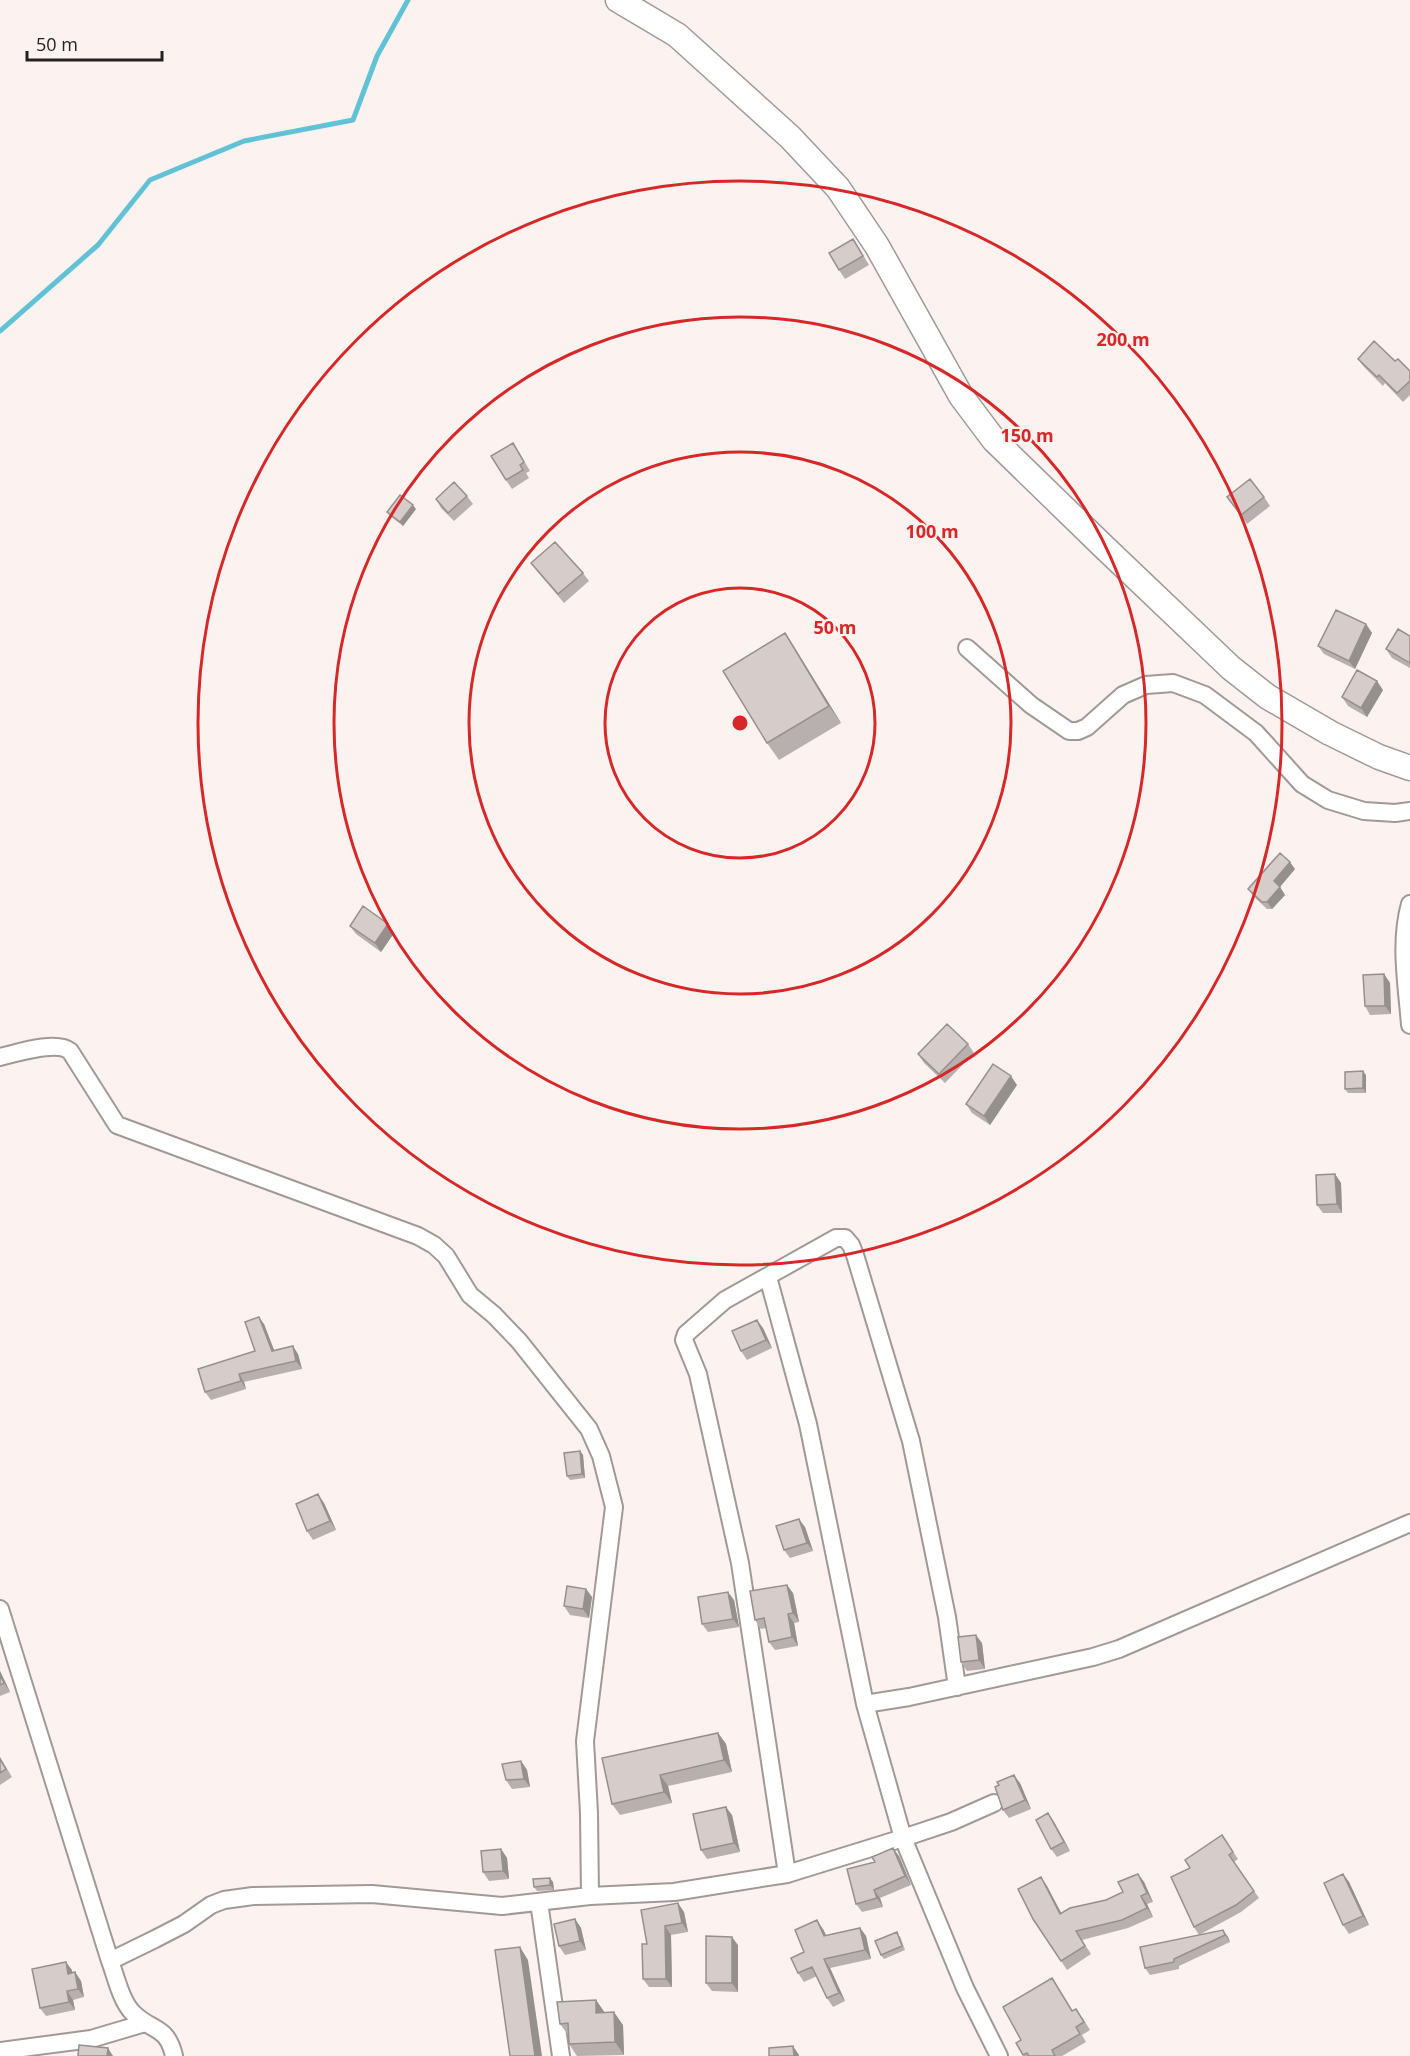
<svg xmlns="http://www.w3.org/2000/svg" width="1410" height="2056" font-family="'Open Sans',sans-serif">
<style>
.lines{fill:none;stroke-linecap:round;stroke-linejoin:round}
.stream{stroke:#61c2d5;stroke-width:5}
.street-casing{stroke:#a19996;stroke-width:20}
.secondary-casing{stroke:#a19996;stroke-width:27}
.street{stroke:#fff;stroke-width:16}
.secondary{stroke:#fff;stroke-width:24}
.wall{fill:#b8b0ae}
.shaded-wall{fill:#96908d}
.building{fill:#d6cdca;stroke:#96908d;stroke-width:1.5}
.ring{fill:none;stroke:#d62828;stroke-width:3}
.centre{fill:#d62828;stroke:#fcf3f0;stroke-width:3}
.ring-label{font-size:18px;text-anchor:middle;font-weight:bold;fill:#d62828;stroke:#fcf3f0;stroke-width:4.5;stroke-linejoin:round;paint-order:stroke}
</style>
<rect width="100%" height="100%" fill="#fcf3f0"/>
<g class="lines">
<path class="stream" d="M0,331L98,245L150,180L244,141L353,120L377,56L408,0"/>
<g class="street-casing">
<path id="street" d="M967,648L1031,705L1069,731H1078L1087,727L1123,695L1146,685L1173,683L1205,695L1256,733L1302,784L1328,800L1364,811L1395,813L1410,811
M1410,904C1399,943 1407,985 1410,1025
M0,1057C17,1053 56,1040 70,1051L117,1125L418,1236L434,1245L446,1256L470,1295L494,1315L519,1341L589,1429L601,1456L614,1507L585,1741L589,1813L590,1896
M768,1277L808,1424L865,1704L903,1838L965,1988L999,2056
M0,1609L110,1961C116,1977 121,2001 133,2013C152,2032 167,2025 174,2056
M865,1704L909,1697L1093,1657L1119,1649L1410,1523
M787,1874L740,1563L698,1374L684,1340L686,1334L725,1300L836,1238H845L851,1245L855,1255L911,1441L947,1617L957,1687
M539,1902L561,2056
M110,1961L155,1939L184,1924L211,1905L224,1900L253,1896L372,1894L502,1906L590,1896L674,1892L787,1874L903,1838L951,1822L994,1803
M0,2051L91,2039L145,2023"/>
</g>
<g class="secondary-casing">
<path id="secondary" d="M618,0L677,35L790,137L838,188L877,246L961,396L994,440L1104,547L1231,668L1268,697L1330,733L1379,757L1410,768"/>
</g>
<use href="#street" class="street"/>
<use href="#secondary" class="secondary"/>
</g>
<path class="wall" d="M859,248L869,265L845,279L839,270Z
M1358,359L1395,361L1410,371V395L1403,402L1385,383L1383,386L1364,367Z
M519,452L530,471L526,473L529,478L512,489L506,480Z
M467,496L473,504L454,521L441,508L436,499Z
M1227,497H1264L1270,506L1247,524Z
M416,509L403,526L390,516L387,512Z
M531,563L583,573L589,581L564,603L537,571Z
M1366,624L1372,633L1355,669L1324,654L1318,646Z
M785,633L796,650L841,723L779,760L767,743Z
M1410,636V668L1392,658L1386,649Z
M1383,690L1367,717L1348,706L1342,697Z
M1295,869L1280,887L1285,895L1272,909H1267L1253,896L1248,889Z
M350,926L394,933L381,952L356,934Z
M1384,974L1390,983L1391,1014L1370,1015L1365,1006Z
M968,1044L974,1053L945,1083L924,1063L918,1054Z
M1366,1075V1093H1348L1345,1089Z
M1017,1085L990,1125L972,1113L966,1104Z
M1335,1174L1341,1183L1342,1213H1323L1317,1205Z
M264,1324L274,1350L298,1354L302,1369L244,1382L246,1389L211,1400L205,1392L255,1351Z
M763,1328L772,1348L747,1360L741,1351Z
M580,1451L583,1455L585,1478L570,1480L567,1476Z
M324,1503L336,1530L313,1540L307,1531Z
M805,1527L813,1551L790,1558L784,1550Z
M586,1589L592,1597L589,1618L570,1615L564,1606Z
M793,1593L799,1622L794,1623L798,1646L775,1650L769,1642L766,1628L761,1629L755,1620Z
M734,1600L739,1627L708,1632L702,1624Z
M982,1643L985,1669L967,1671L961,1662Z
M0,1671L10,1692L0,1696Z
M718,1733L726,1744L732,1772L668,1786L672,1803L620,1815L612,1804Z
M0,1757L12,1777L0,1785Z
M521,1761L527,1770L530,1787L512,1789L506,1780Z
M1020,1783L1031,1809L1009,1818L1003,1810Z
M1048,1813L1054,1822L1070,1851L1057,1857L1051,1849Z
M732,1815L740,1852L707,1859L701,1850Z
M1222,1835L1238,1859L1234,1862L1259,1898L1241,1912L1199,1935L1194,1927L1190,1868Z
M501,1849L507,1858L509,1879L489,1881L483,1872Z
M899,1856L911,1885L880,1898L883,1907L862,1912L856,1904Z
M1138,1874L1144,1882L1153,1902L1147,1904L1153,1917L1128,1928L1082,1940L1091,1954L1067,1970L1061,1961L1047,1886L1062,1914L1106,1900L1123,1892Z
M1343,1874L1349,1882L1369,1925L1349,1934L1343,1925Z
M553,1882L554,1890L537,1891L534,1887Z
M641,1910L684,1912L688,1932L671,1935L672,1987H649L643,1979L647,1944Z
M575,1919L581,1928L586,1950L565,1955L559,1946Z
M860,1928L866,1936L871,1959L830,1968L845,2001L833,2007L827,1998L817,1976L804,1982L798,1973L804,1952L823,1929L826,1935Z
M1223,1930L1228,1937L1230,1942L1179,1966V1969L1150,1975L1145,1968Z
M900,1936L905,1950L884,1959L881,1955Z
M738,1945V1992L712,1991L706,1983Z
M72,1970V1973L75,1972L81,1981L84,1997L73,2000L75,2010L46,2016L40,2008Z
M1052,1978L1072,2011L1082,2017L1090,2030L1082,2035L1086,2042L1062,2056H1024L1016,2043L1021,2040Z
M596,2000L605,2013L623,2025L624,2055L577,2056L569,2044V2036L560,2024Z"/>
<path class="shaded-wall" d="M413,505L416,509L403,526L400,522Z
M1366,624L1372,633L1355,669L1349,661Z
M785,633L796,650L841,723L829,706Z
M1377,681L1383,690L1367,717L1361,708Z
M1290,862L1295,869L1279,888L1274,881Z
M1280,887L1285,895L1272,909L1267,902Z
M388,924L394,933L381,952L375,943Z
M1384,974L1390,983L1391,1014L1385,1006Z
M1363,1071L1366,1075V1093L1363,1088Z
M1011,1076L1017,1085L990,1125L984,1116Z
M1335,1174L1341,1183L1342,1213L1337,1204Z
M259,1317L264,1324L277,1358L272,1351Z
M757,1320L763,1328L772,1348L766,1340Z
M293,1346L298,1354L302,1369L296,1361Z
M239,1374L244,1382L246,1389L241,1381Z
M580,1451L583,1455L585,1478L582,1474Z
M318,1494L324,1503L336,1530L330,1521Z
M799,1519L805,1527L813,1551L807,1543Z
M787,1585L793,1593L799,1622L793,1613Z
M586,1589L592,1597L589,1618L583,1609Z
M728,1592L734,1600L739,1627L733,1619Z
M788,1614L794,1623L798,1646L792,1637Z
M976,1635L982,1643L985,1669L979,1660Z
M0,1671L10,1692L4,1683L0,1675Z
M718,1733L726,1744L732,1772L724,1760Z
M521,1761L527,1770L530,1787L524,1779Z
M660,1775L668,1786L672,1803L664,1792Z
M1014,1775L1020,1783L1031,1809L1025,1800Z
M726,1807L732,1815L740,1852L734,1843Z
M1048,1813L1054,1822L1070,1851L1064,1842Z
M893,1848L899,1856L911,1885L905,1876Z
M501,1849L507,1858L509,1879L503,1871Z
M1138,1874L1144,1882L1153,1902L1147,1893Z
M1343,1874L1349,1882L1369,1925L1363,1916Z
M1041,1877L1047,1886L1066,1923L1060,1914Z
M550,1878L553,1882L554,1890L550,1885Z
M874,1890L880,1898L883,1907L877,1898Z
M1141,1896L1147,1904L1153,1917L1147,1908Z
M678,1903L684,1912L688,1932L682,1923Z
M575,1919L581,1928L586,1950L580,1941Z
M817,1920L823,1929L830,1944L824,1936Z
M665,1926L671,1935L672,1987L666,1979Z
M860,1928L866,1936L871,1959L865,1950Z
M1223,1930L1228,1937L1230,1942L1225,1935Z
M732,1937L738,1945V1992L732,1983Z
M520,1947L528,1960L542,2056H535Z
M824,1959L830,1968L845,2001L839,1993Z
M66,1962L72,1970L74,1983L68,1974Z
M75,1972L81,1981L84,1997L78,1989Z
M67,1991L73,2000L75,2010L69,2002Z
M596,2000L605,2013H596Z
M614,2012L623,2025L624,2055L615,2042Z
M793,2046L799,2055V2056H794Z
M108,2048L113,2056H107Z"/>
<path class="building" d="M853,239L863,256L839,270L829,253Z
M1374,341L1395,361L1398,359L1410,371V381L1397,393L1379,375L1377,377L1358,359Z
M513,443L524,462L520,465L523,470L506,480L491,456Z
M1250,479L1264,497L1241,515L1227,497Z
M454,482L467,496L448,513L436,499Z
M400,495L413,505L400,522L387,512Z
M555,542L583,573L558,594L531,563Z
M1336,610L1366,624L1349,661L1318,646Z
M1398,629L1410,636V663L1386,649Z
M785,633L829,706L767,743L723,671Z
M1357,670L1377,681L1361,708L1342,697Z
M1280,853L1290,862L1274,881L1280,887L1267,902H1262L1248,889Z
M363,906L388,924L375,943L350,926Z
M1384,974L1385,1006H1365L1363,975Z
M947,1024L968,1044L939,1074L918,1054Z
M993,1064L1011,1076L984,1116L966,1104Z
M1363,1071V1088L1345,1089V1072Z
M1335,1174L1337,1204L1317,1205L1316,1175Z
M259,1317L272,1351L293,1346L296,1361L239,1374L241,1381L205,1392L198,1369L255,1351L245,1322Z
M757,1320L766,1340L741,1351L732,1331Z
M580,1451L582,1474L567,1476L564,1453Z
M318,1494L330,1521L307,1531L296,1504Z
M799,1519L807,1543L784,1550L776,1526Z
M787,1585L793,1613L788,1614L792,1637L769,1642L764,1618L755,1620L750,1591Z
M567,1586L586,1589L583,1609L564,1606Z
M728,1592L733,1619L702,1624L698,1597Z
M976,1635L979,1660L961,1662L958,1637Z
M0,1675L4,1683L0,1685Z
M718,1733L724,1760L660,1775L664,1792L612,1804L602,1758Z
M0,1759L6,1769L0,1773Z
M521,1761L524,1779L506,1780L502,1764Z
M1014,1775L1025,1800L1003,1810L995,1787L999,1785L997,1782Z
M726,1807L734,1843L701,1850L693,1814Z
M1048,1813L1064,1842L1051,1849L1036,1820Z
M1222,1835L1233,1852L1229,1855L1254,1891L1236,1905L1194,1927L1171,1877L1190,1868L1185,1860Z
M893,1848L905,1876L874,1890L877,1898L856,1904L847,1869L875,1862L872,1857Z
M501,1849L503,1871L483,1872L481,1851Z
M1138,1874L1147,1893L1141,1896L1147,1908L1122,1920L1076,1931L1085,1946L1061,1961L1033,1919L1018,1889L1041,1877L1060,1914L1070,1908L1106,1900L1123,1892L1118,1882Z
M1343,1874L1363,1916L1343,1925L1324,1883Z
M550,1878V1885L534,1887L533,1879Z
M678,1903L682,1923L665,1926L666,1979H643L642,1944H647L641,1910Z
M575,1919L580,1941L559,1946L554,1924Z
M817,1920L824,1936L860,1928L865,1950L824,1959L839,1993L827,1998L812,1967L798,1973L791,1958L804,1952L795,1930Z
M1223,1930L1225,1935L1174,1959V1962L1145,1968L1140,1947Z
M897,1932L902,1946L881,1955L875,1941Z
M706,1936L732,1937V1983H706Z
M520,1947L535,2056H510L495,1950Z
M66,1962L68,1974L75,1972L78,1989L67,1991L69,2002L40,2008L32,1969Z
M1052,1978L1072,2011L1076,2009L1084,2022L1076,2027L1080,2034L1052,2050L1055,2056H1029L1027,2053L1023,2055L1016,2043L1021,2040L1003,2007Z
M596,2000V2013L614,2012L615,2042L569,2044L568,2023L560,2024L557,2002Z
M79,2045L108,2048L107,2056H78Z
M793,2046L794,2056H769V2048Z"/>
<g class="ring">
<circle cx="740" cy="723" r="135"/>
<circle cx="740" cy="723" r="271"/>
<circle cx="740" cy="723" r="406"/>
<circle cx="740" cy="723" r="542"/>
</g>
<circle cx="740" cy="723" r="9" class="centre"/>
<g class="ring-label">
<text x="1123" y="346">200 m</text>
<text x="1027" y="442">150 m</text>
<text x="932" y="538">100 m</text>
<text x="835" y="634">50 m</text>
</g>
<path d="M27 51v9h135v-9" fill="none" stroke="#252221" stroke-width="3"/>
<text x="36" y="51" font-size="18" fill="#252221" stroke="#fcf3f0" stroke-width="4.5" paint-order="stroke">50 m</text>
</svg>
